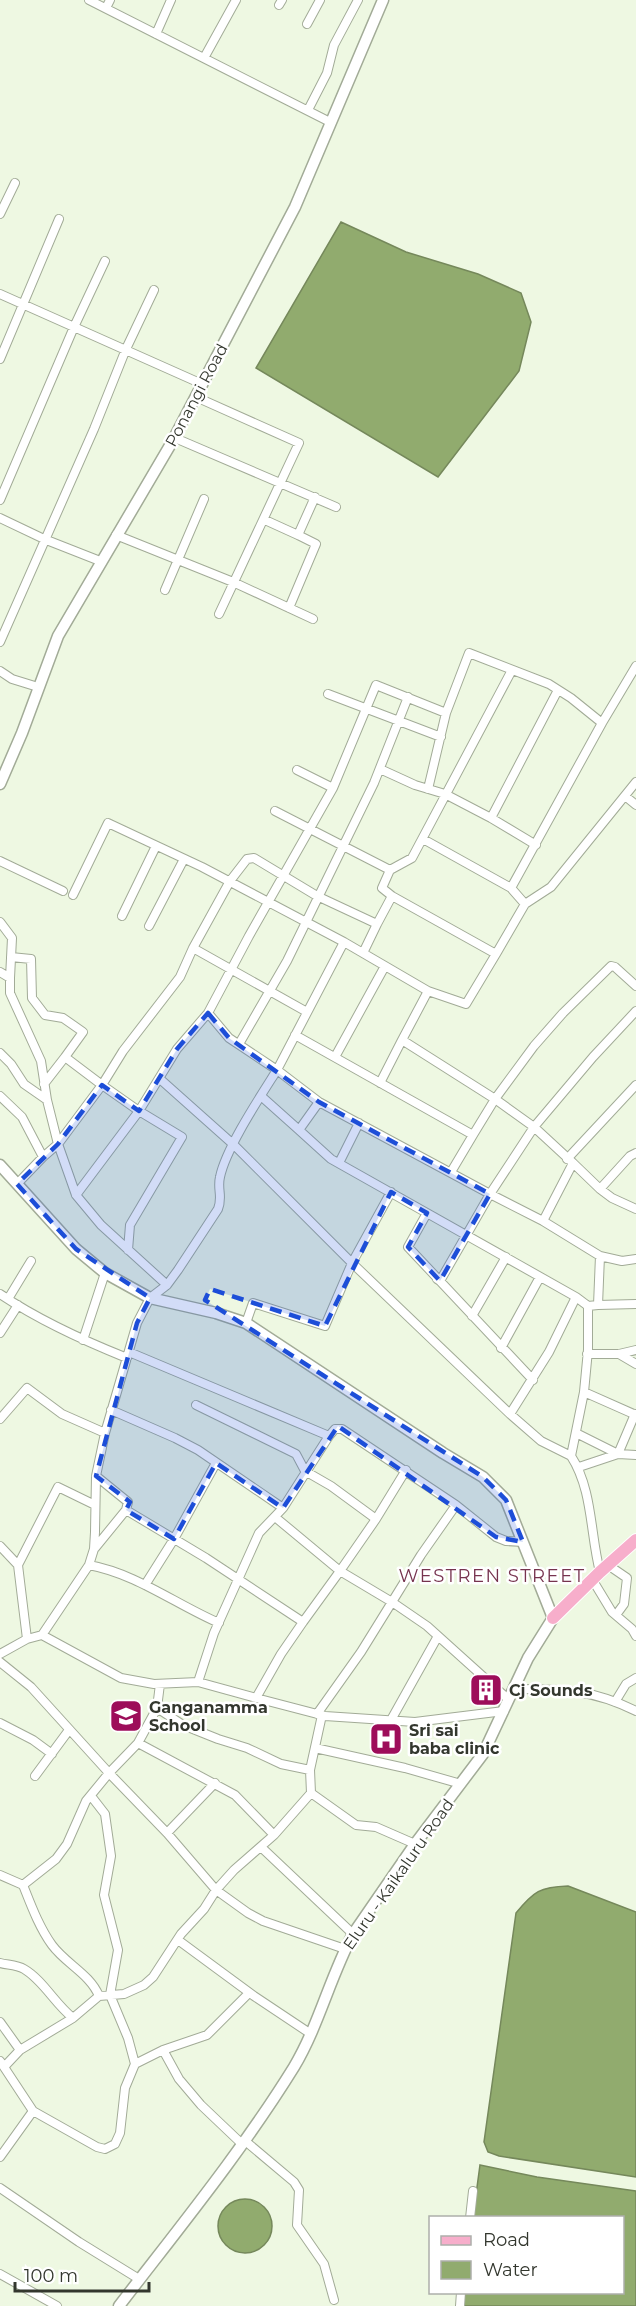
<svg xmlns="http://www.w3.org/2000/svg" width="636" height="2306" font-family="Montserrat,sans-serif">
<style>
.water{fill:#91ab6e;stroke:#75885b;stroke-width:1.5}
.lines{fill:none;stroke-linecap:round;stroke-linejoin:round}
.street-casing{stroke:#a2ab97;stroke-width:10}
.secondary-casing{stroke:#a2ab97;stroke-width:13}
.primary-casing{stroke:#fff;stroke-width:14}
.street{stroke:#fff;stroke-width:8}
.secondary{stroke:#fff;stroke-width:10}
.primary{stroke:#f7aecb;stroke-width:12}
.marked{fill:#1d4ed8;fill-opacity:0.2;stroke:#1d4ed8;stroke-width:4.5;stroke-dasharray:12 8;stroke-linejoin:round}
.labels{text-anchor:middle;stroke-width:5;stroke-linejoin:round;paint-order:stroke}
.street-label{font-size:16px;fill:#33372e;stroke:#fff}
.poi-label{font-size:16px;font-weight:bold;fill:#33372e;stroke:#fff;text-anchor:start}
.neighbourhood-label{font-size:18px;letter-spacing:1.5px;fill:#76334e;stroke:#fff}
</style>
<rect width="100%" height="100%" fill="#eef8e2"/>
<path class="water" d="M341,222L406,252L478,274L521,293L531,322L519,371L438,477L256,368Z
M568,1886L636,1912V2177L499,2156L488,2152L484,2142L516,1913C534,1891 540,1887 568,1886Z
M480,2165L537,2177L636,2191V2306H463L465,2293L622,2292V2218L473,2217Z
M218 2226a27 27 0 1 1 54 0a27 27 0 1 1-54 0Z"/>
<g class="lines">
<g class="street-casing">
<path id="street" d="M89,0L330,122
M279,5L282,0
M106,8L110,0
M307,24L320,0
M156,34L171,0
M204,58L236,0
M308,110L327,73L334,45L358,0
M0,214L15,183
M0,294L202,384
M0,359L59,219
M196,397L299,443L219,614
M175,438L336,507
M0,500L74,327L105,261
M0,518L44,539L100,561
M265,520L298,535L315,497
M116,535L233,582L313,619
M165,590L204,499
M289,608L316,544L298,535
M0,642L94,429L126,349L154,290
M0,671L12,679L38,687
M328,694L441,737
M602,723L636,666
M380,769L415,785L445,794L491,818L536,845
M297,770L333,788
M428,789L446,713L469,653L549,684L571,698L602,723L511,888L525,904L496,954
M625,796L636,805
M275,811L390,870L382,888L392,896L377,924
M491,818L558,690
M423,839L511,888
M0,861L63,891
M390,870L412,858L512,670
M73,895L108,823L202,867L344,942L277,1070L229,1038L208,1013
M392,896L496,954L466,1004L428,991
M525,904L551,887L636,782
M122,916L156,846
M0,922L12,938L10,978L0,972
M149,926L184,859
M344,942L428,991L402,1040
M11,957L31,959L32,998L45,1015L63,1018L83,1032L65,1057L102,1085L58,1144L76,1195L101,1225L167,1285
M10,978V993L41,1061L47,1100
M307,1012L193,948L230,881L247,859L254,858L317,896L377,924L363,953
M295,1035L473,1135L451,1172
M239,1044L287,961L374,783L408,697
M0,1053L11,1064L24,1084L47,1100L58,1144L43,1157L22,1117L0,1096
M335,1057L385,966
M160,1079L234,1145L352,1263L325,1326L253,1303L246,1323
M380,1083L402,1040L495,1099L473,1135
M44,1084L65,1057
M261,1096L299,1130L319,1102
M299,1130L331,1159L576,1297L588,1306L598,1305L600,1256
M567,1159L636,1085
M339,1163L359,1123
M573,1163L600,1189L612,1198L636,1209
M17,1184L43,1157
M600,1189L630,1156L636,1153
M391,1192L352,1263L510,1414L549,1352L576,1297
M76,1195L139,1111L102,1085L123,1051L180,977L193,948
M427,1213L408,1247L533,1380
M543,1221L573,1163L534,1127L495,1099L534,1046L563,1013L611,966L615,967L636,986
M128,1250L130,1225L182,1137L139,1111L177,1049L208,1013L249,936L333,788L376,685L446,713
M437,1279L440,1281L490,1194L543,1221L600,1256L622,1261L636,1259
M0,1294C40,1321 82,1340 127,1358
M8,1299L31,1261
M598,1305L636,1304
M472,1316L506,1257
M0,1333L18,1305
M83,1340L105,1273
M501,1348L540,1277
M587,1354H619L636,1350
M619,1354L636,1364
M584,1392L636,1415
M196,1405L296,1454L305,1471L331,1486L376,1519L340,1571L392,1602L421,1555L456,1505
M111,1410L175,1438L198,1450L283,1508L329,1436L129,1352
M510,1414L541,1441L571,1456L584,1392L588,1350V1306
M0,1419L27,1388L62,1414L105,1433
M576,1433L618,1454L635,1414
M329,1436L335,1429H342L456,1505L496,1537L506,1541L523,1542
M571,1456C593,1490 590,1534 600,1572
M579,1467L618,1454L636,1455
M126,1510L206,1558L303,1622L281,1654L256,1698L198,1682
M275,1517L340,1571L303,1622
M376,1519L406,1470
M0,1546L18,1565L27,1639
M95,1548L126,1510L128,1502L96,1476
M18,1565L58,1487L95,1505
M89,1565C137,1574 175,1604 219,1623
M608,1565L627,1578L624,1604L616,1615
M592,1579L612,1612L632,1629L636,1636
M145,1585L174,1539L216,1463
M42,1635L121,1678L154,1684L198,1682L214,1633L259,1533L283,1508
M0,1654L27,1639L42,1635L89,1565L94,1549L95,1532L96,1476L105,1433L137,1323L150,1298L167,1285L178,1270L218,1209C223,1197 217,1189 220,1177C226,1148 260,1097 277,1070L319,1102L490,1194L534,1127L593,1057L636,1011
M0,1662L31,1687L109,1773L86,1801L67,1844L56,1859L23,1885L0,1875
M160,1684L157,1708L138,1743L109,1773L167,1833L216,1890L234,1870L274,1835
M513,1689C561,1689 592,1689 636,1711
M256,1698L325,1716L415,1722L504,1711
M615,1702L626,1684L636,1678
M157,1708L183,1725L218,1739L247,1748L281,1764L310,1770L322,1715
M317,1714L361,1652L392,1602L427,1626L508,1699
M391,1720L438,1636
M0,1723L33,1740L52,1754
M138,1743L235,1795L274,1835L311,1793L310,1770
M315,1748L405,1768L461,1784
M35,1776L69,1730
M311,1793L356,1825L376,1827L415,1844
M167,1833L215,1783
M261,1847L353,1934
M23,1885C31,1905 39,1927 52,1945C66,1964 90,1974 99,1996
M178,1940L254,1996L311,2034
M0,1963C8,1965 17,1965 24,1969C43,1980 55,2004 73,2018L99,1996L124,1994L144,1985L153,1977L181,1934L204,1909L216,1890L248,1913L263,1921L345,1949
M0,2022L20,2050L4,2067
M20,2050L73,2018
M163,2050L179,2079L201,2105L242,2144
M0,2061L33,2111L97,2147L105,2149L115,2144L120,2133L125,2088L135,2064L128,2038L110,1995L118,1950L104,1895L111,1856L105,1814L91,1796
M135,2064L163,2050L207,2035L249,1993
M244,2140L294,2182L299,2190L297,2225L324,2264L334,2300
M0,2157L33,2111
M0,2188L79,2242L139,2279
M470,2218L473,2191
M0,2274L57,2306
M460,2306L461,2292"/>
</g>
<g class="secondary-casing">
<path id="secondary" d="M0,784L22,733L58,636L172,442L295,207L383,0
M0,1165L76,1249L105,1273L150,1298L216,1313L246,1323L443,1453L483,1477L506,1500L553,1618L528,1658L483,1754L415,1844L353,1934C330,1977 319,2025 294,2067C242,2151 179,2228 119,2306"/>
</g>
<g class="primary-casing">
<path id="primary" d="M553,1618L600,1572L636,1540"/>
</g>
<use href="#street" class="street"/>
<use href="#secondary" class="secondary"/>
<use href="#primary" class="primary"/>
</g>
<path class="marked" d="M208,1013L229,1038L319,1102L490,1194L440,1281L408,1247L427,1213L391,1192L325,1326L210,1289L205,1300L483,1477L506,1500L523,1542L496,1537L338,1426L283,1508L216,1463L174,1539L126,1510L130,1502L96,1476L137,1323L150,1298L76,1249L17,1184L58,1144L102,1085L139,1111L177,1049Z"/>
<defs>
<g id="building-square" transform="scale(1.725)"><rect x="-9" y="-9" width="18" height="18" rx="4" fill="#9d0d5a" stroke="#fff"/><path d="M-4-6H4V6H1V3H-1V6H-4ZM-2.5-4.3h1.7v1.8h-1.7ZM.8-4.3h1.7v1.8H.8ZM-2.5-1h1.7V.8h-1.7ZM.8-1h1.7V.8H.8Z" fill="#fff"/></g>
<g id="school-square" transform="scale(1.725)"><rect x="-9" y="-9" width="18" height="18" rx="4" fill="#9d0d5a" stroke="#fff"/><path d="M0-5L7-2L0 1L-7-2ZM-4 1L0 2.5L4 1V4Q0 6-4 4Z" fill="#fff"/></g>
<g id="hospital-square" transform="scale(1.725)"><rect x="-9" y="-9" width="18" height="18" rx="4" fill="#9d0d5a" stroke="#fff"/><path d="M-5-5h3v3.5h4V-5h3V5h-3V1.5h-4V5h-3Z" fill="#fff"/></g>
</defs>
<g fill-rule="evenodd">
<use href="#building-square" x="486" y="1690"/>
<use href="#school-square" x="126" y="1716"/>
<use href="#hospital-square" x="386" y="1739"/>
</g>
<g class="labels">
<g class="street-label">
<text transform="translate(196 395) rotate(-62)" y="6">Ponangi Road</text>
<text transform="translate(398 1874) rotate(-55)" y="6">Eluru - Kaikaluru Road</text>
</g>
<g class="poi-label">
<text x="509" y="1696">Cj Sounds</text>
<text x="149" y="1713">Ganganamma<tspan x="149" dy="18">School</tspan></text>
<text x="409" y="1736">Sri sai<tspan x="409" dy="18">baba clinic</tspan></text>
</g>
<g class="neighbourhood-label">
<text x="492" y="1582">WESTREN STREET</text>
</g>
</g>
<rect x="429" y="2216" width="195" height="78" fill="#ffffff" stroke="#adafab" stroke-width="1.5"/>
<rect x="441" y="2236" width="30" height="9" fill="#f7aecb" stroke="#adafab" stroke-width="1.5"/>
<text x="483" y="2246" font-size="18" fill="#33372e">Road</text>
<rect x="441" y="2261" width="30" height="18" fill="#91ab6e" stroke="#adafab" stroke-width="1.5"/>
<text x="483" y="2276" font-size="18" fill="#33372e">Water</text>
<path d="M15 2282v9h134v-9" fill="none" stroke="#33372e" stroke-width="3"/>
<text x="24" y="2282" font-size="18" fill="#33372e" stroke="#ffffff" stroke-width="4.5" paint-order="stroke">100 m</text>
</svg>
